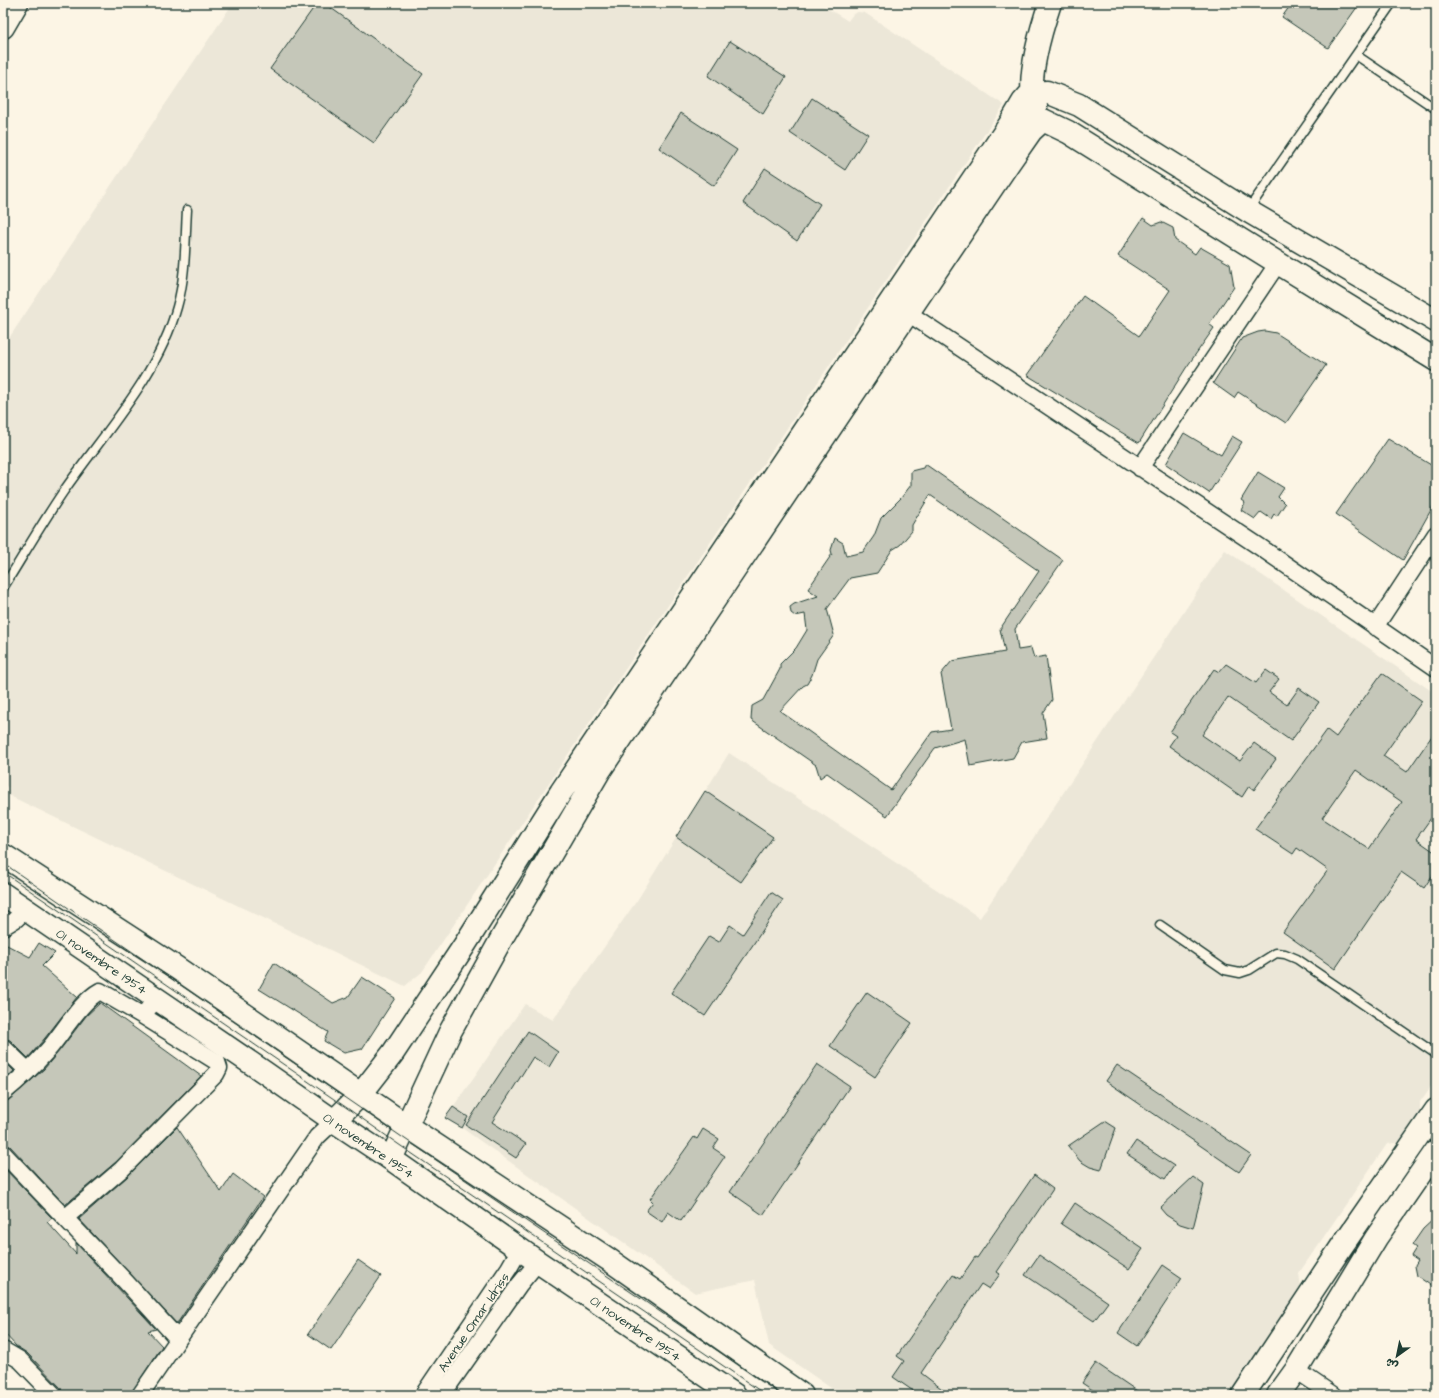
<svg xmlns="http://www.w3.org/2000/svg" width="1439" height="1398" font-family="'Architects Daughter','Playpen Sans Arabic',sans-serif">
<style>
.built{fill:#ece7d8}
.building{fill:#c5c7b9;stroke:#1f3d34;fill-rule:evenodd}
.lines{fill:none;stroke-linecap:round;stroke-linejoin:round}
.lane-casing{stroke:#1f3d34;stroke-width:11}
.street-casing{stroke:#1f3d34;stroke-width:19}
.secondary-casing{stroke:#1f3d34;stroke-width:25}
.primary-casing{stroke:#1f3d34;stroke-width:25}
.lane{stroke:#fcf5e5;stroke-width:8}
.street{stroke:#fcf5e5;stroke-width:16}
.secondary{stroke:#fcf5e5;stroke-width:22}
.primary{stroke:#fcf5e5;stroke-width:22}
.tram{stroke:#1f3d34;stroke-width:1}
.labels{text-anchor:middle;stroke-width:4;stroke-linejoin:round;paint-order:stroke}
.street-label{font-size:13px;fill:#1f3d34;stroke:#fcf5e5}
</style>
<rect width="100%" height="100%" fill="#fcf5e5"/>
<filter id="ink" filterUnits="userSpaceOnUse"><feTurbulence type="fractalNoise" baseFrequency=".025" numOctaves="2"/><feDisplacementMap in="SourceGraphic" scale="8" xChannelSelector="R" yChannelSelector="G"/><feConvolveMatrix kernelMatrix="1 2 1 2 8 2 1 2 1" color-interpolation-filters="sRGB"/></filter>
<g filter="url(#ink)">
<path class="built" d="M233,3H819L848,21L853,14L858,12L865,13L1004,105L422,972L405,986L6,794L9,788L3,784V347Z
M1225,550L1436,694V1079L1420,1102V1115L1401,1142L1387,1144L1299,1273L1301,1288L1229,1395H841L769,1345L755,1280L695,1293L462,1128L468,1117L453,1107L525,1004L553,1020L638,899L729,753L980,918Z"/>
<path class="building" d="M317,3H324L423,74L374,143L270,69Z
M1292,3H1360L1328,48L1282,17Z
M730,41L786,77L763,114L708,76Z
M812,98L868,134L845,170L790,133Z
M681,113L737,150L714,186L659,148Z
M765,168L820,204L797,241L743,203Z
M1143,218L1153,225L1161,222L1173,228L1175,240L1195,254L1200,247L1230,264L1234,287L1209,324L1214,328L1186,368L1139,443L1027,375L1083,296L1139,336L1170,290L1118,256Z
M1265,331L1276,333L1326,365L1286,423L1238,392L1234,398L1213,383L1242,338L1258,332Z
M1184,433L1221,455L1232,436L1242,442L1209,493L1166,464Z
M1388,439L1436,468V501L1403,560L1336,514Z
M925,464L1063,560L1015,629L1018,650L1031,648L1034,658L1046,656L1052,700L1043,713L1047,738L1022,742L1013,758L970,766L965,739L935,748L887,816L827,773L820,778L816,765L751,720L752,706L763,700L780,669V664L796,648L807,630L805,614L795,616L791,613L790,607L794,604L818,596L808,589L832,554L831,550L835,538L843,543L846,556L863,552L874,536L881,518L901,498L911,485V471L923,468ZM930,495L1039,571L1000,629L1005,652L952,661L941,674L951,729L932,732L891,790L780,711L803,686L807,684L812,675L817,659L834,635L827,609L850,578L877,573L892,550L900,545L912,531V525Z
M1258,472L1284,488L1278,497L1285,504L1277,516L1274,514L1271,519L1261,512L1255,519L1241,510L1245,503L1241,500Z
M1226,664L1256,683L1266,670L1279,679L1269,692L1287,705L1299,688L1319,702L1291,741L1228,697L1202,735L1240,761L1254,743L1276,759L1254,790L1249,786L1242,797L1169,746L1176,736L1170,732L1214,669L1219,672Z
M1382,673L1422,701L1383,756L1407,772L1436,730V822L1431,818L1416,839L1436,853V870L1424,888L1401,872L1335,969L1283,932L1328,870L1297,848L1293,854L1255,829L1327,730L1336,737ZM1356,770L1402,802L1369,849L1322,818Z
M705,791L773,837L741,882L676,837Z
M771,892L783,900L705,1016L671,993L709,936L719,942L730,925L743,934Z
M3,943L30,957L39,943L55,953L42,966L77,997L45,1038L28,1058L10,1040L3,1038Z
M274,963L333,1003L348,997L362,977L395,998L362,1049L344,1053L324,1041L328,1032L259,989Z
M867,992L912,1023L875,1077L830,1046Z
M100,1003L201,1076L116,1162L65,1205L10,1146L3,1144V1102L9,1100L44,1069L60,1050L86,1016Z
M528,1031L558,1052L549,1067L533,1057L492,1122L526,1144L516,1158L466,1125Z
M3,1060L14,1071L3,1081Z
M817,1064L850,1086L763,1215L730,1192Z
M1117,1065L1251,1155L1239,1172L1106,1081Z
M453,1107L468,1117L462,1128L445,1118Z
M1105,1121L1116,1128L1101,1170L1090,1167L1080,1161L1068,1146Z
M177,1127L221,1192L233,1174L263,1197L178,1322L176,1323L79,1219L128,1176Z
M703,1129L719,1139L713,1148L725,1156L681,1221L668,1212L662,1222L646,1211L653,1202L650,1199L694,1137L697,1139Z
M1136,1141L1174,1166L1165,1179L1127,1154Z
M3,1167L52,1218L47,1222L76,1254V1243L156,1329L148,1331L162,1346L130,1395H63L61,1388L27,1353L16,1346L3,1332Z
M1034,1175L1053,1189L997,1272L1000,1274L989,1289L981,1284L921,1373L950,1395H919L893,1377L904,1361L897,1356L953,1275L960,1279L975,1257L977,1258Z
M1193,1177L1204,1185L1193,1228L1180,1224L1166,1215L1160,1208Z
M1075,1203L1143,1249L1129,1269L1061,1224Z
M1436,1217V1289L1417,1276L1415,1266L1418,1261L1411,1256L1416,1248L1412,1245L1423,1229Z
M1039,1255L1108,1302L1094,1321L1025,1275Z
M358,1260L381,1276L331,1350L308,1334Z
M1163,1265L1182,1278L1137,1346L1118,1333Z
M1096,1363L1143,1395H1100L1082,1383Z"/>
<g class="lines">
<g class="lane-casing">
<path id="lane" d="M1356,55L1436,109
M1248,210L1392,3
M3,588C23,556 42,523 63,492C103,434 158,376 177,307C186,276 185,242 187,210
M1160,925L1225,970L1240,973L1249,970L1276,953L1285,954L1297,959L1436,1054"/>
</g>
<g class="street-casing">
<path id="street" d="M899,307L1260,547L1436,668
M1140,468L1278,263
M1375,627L1436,534
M3,927L16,919L26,909
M3,1047L28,1071
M3,1093C19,1080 34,1066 47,1051C62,1034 81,1001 100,991L143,1016
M3,1153L125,1281L178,1339
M65,1218L122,1169L216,1074L219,1068L217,1062L143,1016L156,998
M3,1350L20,1360L54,1395
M1296,1370L1333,1395
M140,1395L317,1137L334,1121
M423,1395L509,1268L520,1249
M442,1395L519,1285L538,1262"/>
</g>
<g class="secondary-casing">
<path id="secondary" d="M1036,106C1024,84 1042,27 1050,3
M1030,115L1043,120L1068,132L1278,263L1436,360
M334,1121L361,1094L393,1053L464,946L561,792L1010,124L1023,102L1031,93L1047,92L1079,105L1248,211L1436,321
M391,1159L450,1032L503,936L600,770L1008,164L1031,131L1043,120
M1243,1395L1342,1246L1436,1110
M1278,1395L1296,1370L1376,1238L1436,1151"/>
</g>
<g class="primary-casing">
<path id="primary" d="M3,27L17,3
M3,855L177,968L407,1126L608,1259L802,1395
M3,894L264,1072L334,1121L391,1159L538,1262L735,1395"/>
</g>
<use href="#lane" class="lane"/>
<use href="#street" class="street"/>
<use href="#secondary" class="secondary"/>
<use href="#primary" class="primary"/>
<path class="tram" d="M3,863L402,1137L783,1395
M3,872L347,1108L398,1144L766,1395"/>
</g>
</g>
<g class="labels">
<g class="street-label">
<text transform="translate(102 961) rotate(34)" y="5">01 novembre 1954</text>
<text transform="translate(369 1145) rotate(34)" y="5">01 novembre 1954</text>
<text transform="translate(473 1322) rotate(-56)" y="5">Avenue Omar Idriss</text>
<text transform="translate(636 1328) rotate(34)" y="5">01 novembre 1954</text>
</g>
</g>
<rect width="1439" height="1398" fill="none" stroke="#fcf5e5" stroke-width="16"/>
<rect x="8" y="8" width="1423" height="1382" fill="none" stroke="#1f3d34" stroke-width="1.5" filter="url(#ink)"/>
<g transform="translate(1397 1356) rotate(213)" stroke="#fcf5e5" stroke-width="3" paint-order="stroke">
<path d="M0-3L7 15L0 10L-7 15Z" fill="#1f3d34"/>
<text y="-6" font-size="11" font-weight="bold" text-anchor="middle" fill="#1f3d34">ش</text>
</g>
</svg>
